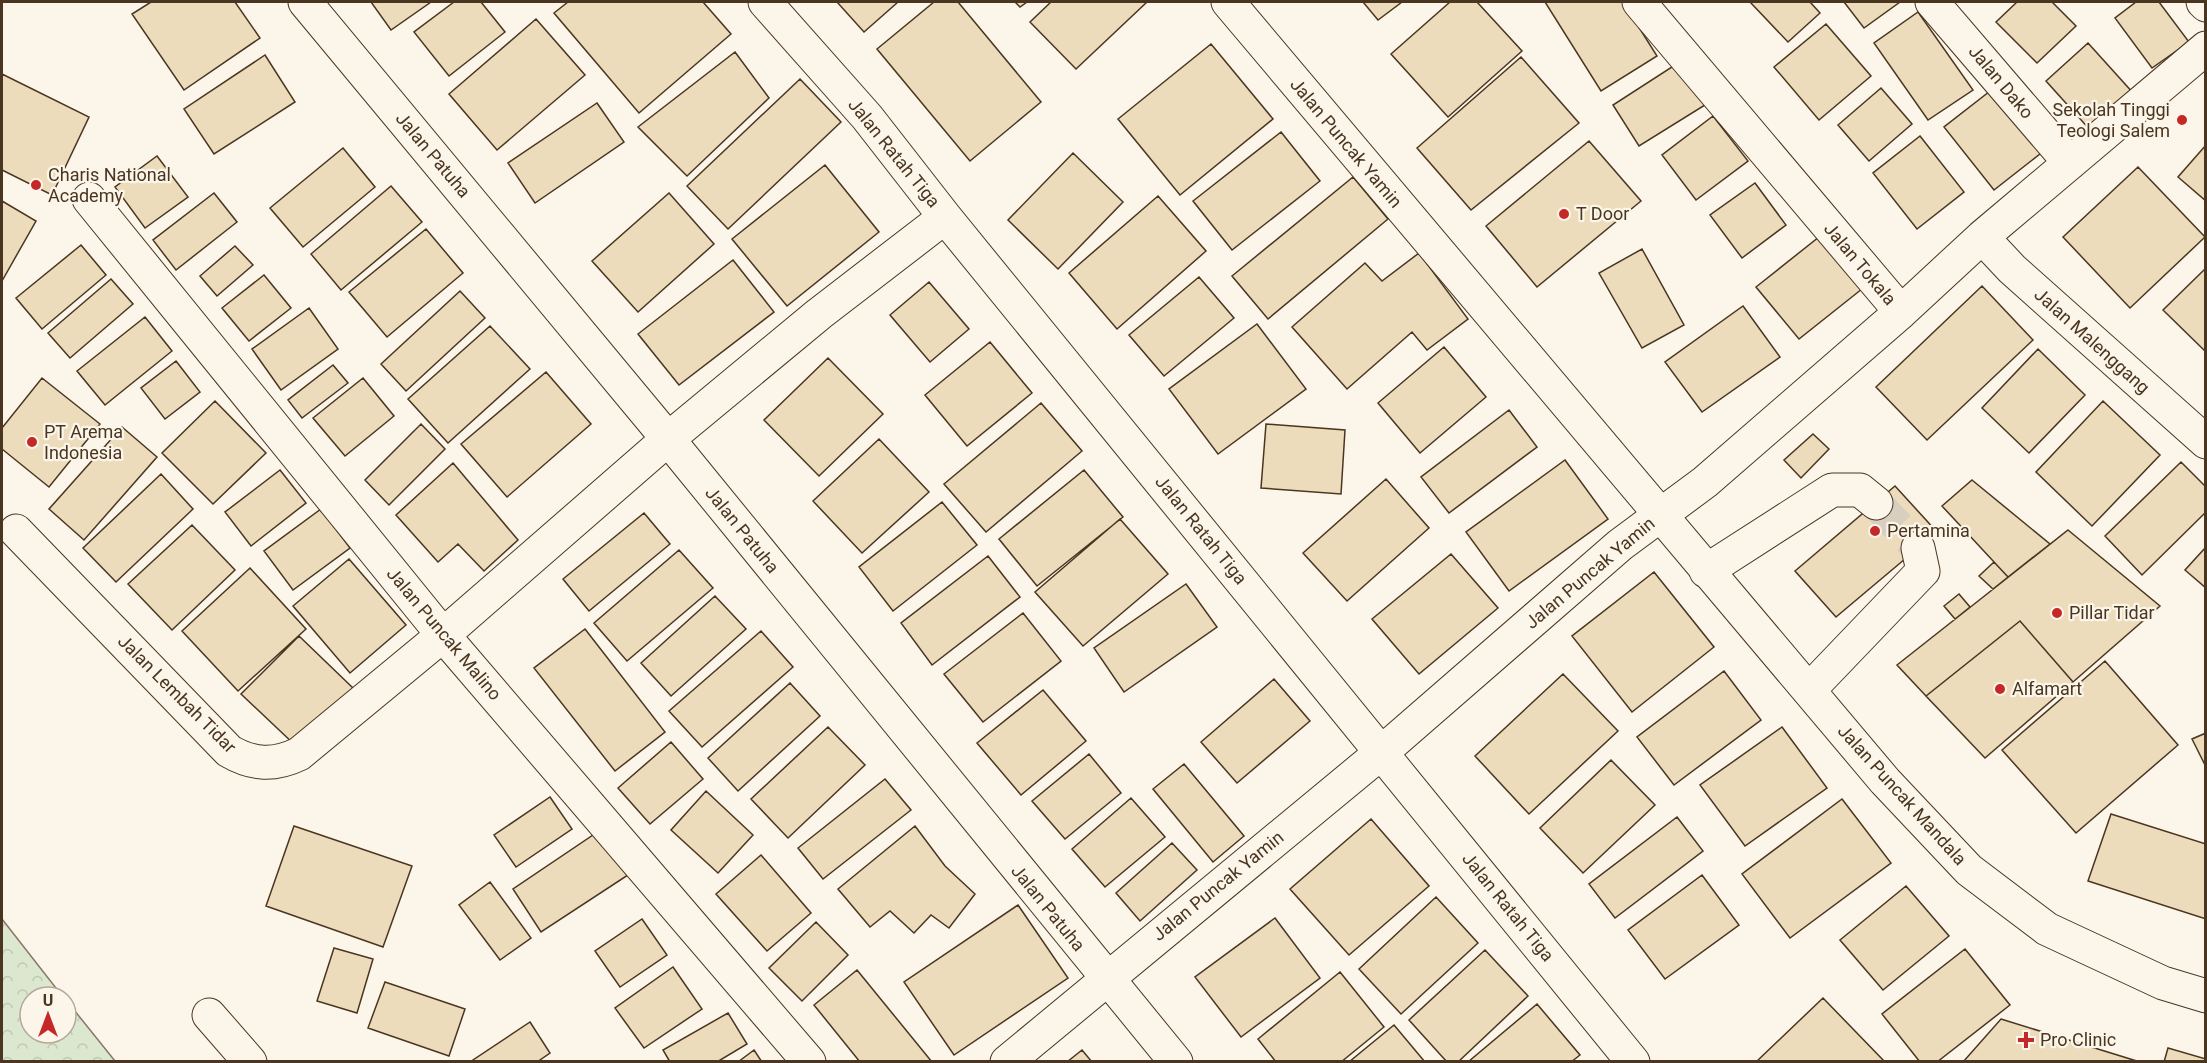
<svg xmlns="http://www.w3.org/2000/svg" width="2207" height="1063" font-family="Roboto,sans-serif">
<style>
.forest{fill:url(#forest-crowns);stroke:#887966;stroke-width:1.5}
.building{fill:#ecdcbc;stroke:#4a3520;stroke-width:1.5}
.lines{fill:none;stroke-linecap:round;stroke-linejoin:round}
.minor-tunnel{stroke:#d8cfc1;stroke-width:33;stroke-dasharray:33 16;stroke-linecap:butt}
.minor-casing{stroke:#4a3520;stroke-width:35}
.major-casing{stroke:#4a3520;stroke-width:35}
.minor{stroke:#fbf6e9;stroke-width:33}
.major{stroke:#fbf6e9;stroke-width:33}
.poi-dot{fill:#c62828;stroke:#fbf6e9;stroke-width:2}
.labels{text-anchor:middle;stroke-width:4.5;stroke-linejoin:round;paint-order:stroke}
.street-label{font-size:18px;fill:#4a3520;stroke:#fbf6e9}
.poi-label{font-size:18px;fill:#4a3520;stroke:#fbf6e9;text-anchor:start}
</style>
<defs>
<pattern id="forest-crowns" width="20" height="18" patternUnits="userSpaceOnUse" patternTransform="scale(1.5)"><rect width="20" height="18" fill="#dce7d0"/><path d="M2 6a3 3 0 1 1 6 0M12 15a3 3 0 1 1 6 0" fill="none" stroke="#bec7b2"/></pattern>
</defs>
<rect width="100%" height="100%" fill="#fbf6e9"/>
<path class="forest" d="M2,919L63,997H30V1033H66V1000L115,1061H2Z"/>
<path class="building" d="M151,2H235L260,38L184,90L132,14Z
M371,2H431L391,30Z
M454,2H481L505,32L449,76L414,32Z
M568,2H703L731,34L639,113L554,13Z
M837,2H898L864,32Z
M934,2H958L1041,102L970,161L877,49Z
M1015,2H1027L1020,7Z
M1051,2H1147L1076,69L1030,22Z
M1363,2H1402L1378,20Z
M1450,2H1477L1522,51L1448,117L1391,54Z
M1545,2H1623L1657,56L1601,91Z
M1750,2H1810L1820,13L1788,42Z
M1844,2H1900L1864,28Z
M2017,2H2052L2076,26L2037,63L1996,22Z
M2136,2H2159L2189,42L2152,68L2115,18Z
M1918,12L1973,90L1928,120L1874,43Z
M536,19L585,75L497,150L449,94Z
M1826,24L1871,76L1819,120L1774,67Z
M2088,43L2134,94L2091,131L2046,81Z
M1211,44L1273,119L1180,195L1118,119Z
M735,52L769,98L687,176L638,127Z
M265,55L295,102L214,154L184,109Z
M1521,57L1579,123L1471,210L1417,148Z
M1678,63L1705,105L1639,146L1613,105Z
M2,74L89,117L52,195L2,170Z
M800,79L841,122L728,229L687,186Z
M1881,88L1912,124L1869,161L1838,125Z
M1994,88L2045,150L1994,190L1944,127Z
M597,103L624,142L535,203L508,163Z
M1713,116L1748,161L1696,200L1662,155Z
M1281,132L1320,181L1232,250L1193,201Z
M1920,136L1964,192L1917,229L1873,173Z
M1589,141L1641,201L1537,287L1486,226Z
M2206,145V201L2178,177Z
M343,148L375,187L303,247L270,208Z
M1073,153L1123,202L1058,269L1008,220Z
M157,156L188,197L145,228L115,187Z
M825,165L879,232L787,306L732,239Z
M2138,167L2205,237L2130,308L2063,237Z
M1353,177L1388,219L1268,319L1232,276Z
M1755,183L1786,225L1742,258L1710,215Z
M391,186L422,222L341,290L311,254Z
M214,193L237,222L176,270L153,240Z
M669,193L714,244L638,312L592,261Z
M1158,196L1206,251L1117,329L1069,273Z
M2,201L36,221L2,281Z
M426,229L463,273L387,337L349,292Z
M1829,229L1872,281L1799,339L1756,287Z
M81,245L106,275L42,329L16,298Z
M235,246L253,265L217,296L200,276Z
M1642,249L1684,325L1642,348L1599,273Z
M1419,253L1468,319L1427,350L1412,332L1347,389L1292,327L1365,263L1382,281Z
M733,260L774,312L679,385L638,334Z
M2206,268V352L2163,310Z
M264,275L291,308L249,341L222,308Z
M1199,277L1234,318L1164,376L1129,335Z
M111,279L133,304L70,358L48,333Z
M929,282L969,329L930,362L890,315Z
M1982,286L2033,340L1927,440L1876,387Z
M460,291L485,318L406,391L381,364Z
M1743,306L1780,357L1702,412L1665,362Z
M309,308L338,349L281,390L252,349Z
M145,317L172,351L105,405L77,371Z
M1257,324L1306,389L1218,454L1169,389Z
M490,326L530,369L448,443L408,399Z
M990,342L1032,393L967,446L925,395Z
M1444,347L1486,397L1420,453L1378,403Z
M2038,349L2085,395L2029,453L1982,408Z
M828,358L883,414L819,476L764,420Z
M176,361L200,392L165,419L141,388Z
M333,365L348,383L302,418L288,400Z
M546,372L591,424L507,497L461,444Z
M42,378L100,424L49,487L2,449V428Z
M363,378L394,416L345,456L313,418Z
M215,401L266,453L213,504L162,453Z
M2103,401L2160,455L2092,526L2036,472Z
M1041,403L1082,451L986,532L944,484Z
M1509,410L1537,447L1449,513L1421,477Z
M421,424L445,449L389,505L365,480Z
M1266,424L1345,430L1341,494L1261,488Z
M122,427L157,457L84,540L49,509Z
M1813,434L1829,449L1801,478L1784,460Z
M879,439L929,492L862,553L813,501Z
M1565,460L1608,519L1509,591L1466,532Z
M2181,462L2206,487V512L2142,575L2105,536Z
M453,463L518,540L484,571L458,544L438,562L396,515Z
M280,470L306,503L251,546L225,512Z
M1084,470L1123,517L1037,586L999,539Z
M161,474L193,509L116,582L83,548Z
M1386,479L1429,528L1347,601L1303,553Z
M1972,480L2050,544L2008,577L1942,506Z
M1895,486L1937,532L1836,617L1795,571Z
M942,502L977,545L893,611L859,567Z
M321,509L350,548L293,590L264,551Z
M644,513L670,544L589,611L563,579Z
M1120,519L1168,574L1083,646L1035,592Z
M192,525L235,570L172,630L128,584Z
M2068,530L2160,606L2073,682L2020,621L1926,696L1897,665Z
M2206,547V588L2185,570Z
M679,550L713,588L627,661L594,623Z
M1451,554L1498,608L1419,674L1372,619Z
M988,556L1020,597L932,665L901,623Z
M349,559L406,625L350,673L293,606Z
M1994,562L2008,577L1993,589L1979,576Z
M250,568L306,629L238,691L182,631Z
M1654,572L1714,647L1632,712L1572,636Z
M1186,584L1217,627L1124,692L1094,648Z
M1959,594L1970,607L1955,619L1944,606Z
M715,596L746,629L671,696L641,663Z
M1023,613L1061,661L983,722L944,674Z
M2020,621L2073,682L1985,758L1926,696Z
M585,629L665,732L615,771L534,668Z
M761,631L793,667L702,747L669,711Z
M299,636L353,688L296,746L241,694Z
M2105,661L2178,745L2076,833L2002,750Z
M1724,671L1761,720L1674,785L1637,737Z
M1563,674L1618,731L1529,814L1475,756Z
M1274,679L1310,721L1237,783L1201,742Z
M790,683L820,716L738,791L708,758Z
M1043,690L1086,741L1021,795L977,743Z
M828,727L865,765L788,838L751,799Z
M1782,727L1827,788L1745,846L1700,785Z
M2206,733V767L2192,739Z
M671,742L703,779L650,824L618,788Z
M1089,754L1121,793L1065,839L1032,801Z
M1611,760L1655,805L1583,873L1540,828Z
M1184,764L1244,836L1213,862L1153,789Z
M885,779L911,810L823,879L798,848Z
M706,791L753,835L718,873L671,830Z
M550,797L572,829L516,867L494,835Z
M1131,798L1165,837L1105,887L1072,849Z
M1842,799L1891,863L1790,938L1742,874Z
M2111,814L2206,844V919L2088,881Z
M1677,817L1703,851L1615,918L1589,884Z
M1371,819L1429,886L1349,955L1290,889Z
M294,826L412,866L383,947L266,906Z
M915,826L945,866L975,894L949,928L931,915L914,933L890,911L870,927L838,889Z
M599,831L628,875L541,932L513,889Z
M1172,843L1197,870L1140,921L1116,893Z
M761,855L811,913L767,951L716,894Z
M1702,875L1739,925L1665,979L1628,930Z
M490,882L531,938L500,960L459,905Z
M1906,886L1949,936L1883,990L1840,940Z
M1436,897L1478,943L1401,1014L1359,969Z
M1018,905L1068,978L954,1055L904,982Z
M1275,918L1320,978L1241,1037L1195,977Z
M642,919L667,955L620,987L595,951Z
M816,922L848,955L802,1001L769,968Z
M334,948L373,959L357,1013L317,1001Z
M1965,949L2010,1005L1937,1062H1920L1882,1014Z
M1485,950L1528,996L1458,1062H1447L1409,1020Z
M673,967L702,1009L644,1048L615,1008Z
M857,970L932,1062H860L814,1005Z
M1340,972L1384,1027L1341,1062H1276L1258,1039Z
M385,982L465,1009L449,1056L368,1028Z
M1823,998L1885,1062H1756Z
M1537,1004L1580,1055L1571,1062H1468Z
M728,1013L747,1044L717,1062H670L663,1050Z
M2001,1019L2140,1062H1963Z
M530,1022L550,1053L537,1062H470Z
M1394,1025L1425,1062H1349Z
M2168,1048L2206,1059V1062H2164Z
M754,1050L762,1062H738Z
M1082,1050L1092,1062H1067Z"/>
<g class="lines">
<path class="minor-tunnel" d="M1876,503L1918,548"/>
<g class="minor-casing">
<path id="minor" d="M305,2L668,439L1176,1062
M765,2L867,117L945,217L1633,1062
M1932,2L2070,163
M2203,2L2206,5
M89,199L443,635L809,1062
M1982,237L2012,269L2206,442
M1901,312L1982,237L2206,48
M16,531L229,751C253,765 274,766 299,754L443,635L668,439L819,314L945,217
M1706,571L1832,490H1860L1876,503
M1809,690L1923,571L1918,548
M209,1015L250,1062
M1007,1062L1382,752L1620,545L1705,482L1901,312L1639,2"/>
</g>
<g class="major-casing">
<path id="major" d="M1228,2L1885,781L1969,870L2047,929L2163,983L2206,996"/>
</g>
<use href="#minor" class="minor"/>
<use href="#major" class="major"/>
</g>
<g class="poi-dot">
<circle cx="2182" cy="120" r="6"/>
<circle cx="36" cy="185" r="6"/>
<circle cx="1564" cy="214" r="6"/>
<circle cx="32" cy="442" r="6"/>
<circle cx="1875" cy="531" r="6"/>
<circle cx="2057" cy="613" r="6"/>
<circle cx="2000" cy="689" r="6"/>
<path d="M2023 1031h6v6h6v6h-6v6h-6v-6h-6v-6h6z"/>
</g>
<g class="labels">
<g class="street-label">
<text transform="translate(2001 82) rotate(50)" y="6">Jalan Dako</text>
<text transform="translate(1346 143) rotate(50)" y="6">Jalan Puncak Yamin</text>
<text transform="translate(894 153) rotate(51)" y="6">Jalan Ratah Tiga</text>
<text transform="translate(433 155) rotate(50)" y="6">Jalan Patuha</text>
<text transform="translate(1860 264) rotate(50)" y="6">Jalan Tokala</text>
<text transform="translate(2092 341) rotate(42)" y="6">Jalan Malenggang</text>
<text transform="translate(742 530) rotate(51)" y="6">Jalan Patuha</text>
<text transform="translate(1201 530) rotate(51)" y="6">Jalan Ratah Tiga</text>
<text transform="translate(1590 573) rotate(-40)" y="6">Jalan Puncak Yamin</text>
<text transform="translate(444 634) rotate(50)" y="6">Jalan Puncak Malino</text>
<text transform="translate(177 694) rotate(45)" y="6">Jalan Lembah Tidar</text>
<text transform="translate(1902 795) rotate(48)" y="6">Jalan Puncak Mandala</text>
<text transform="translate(1218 886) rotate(-39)" y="6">Jalan Puncak Yamin</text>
<text transform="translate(1508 907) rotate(51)" y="6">Jalan Ratah Tiga</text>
<text transform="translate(1048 908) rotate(51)" y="6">Jalan Patuha</text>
</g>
<g class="poi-label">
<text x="2170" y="116" text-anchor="end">Sekolah Tinggi<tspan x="2170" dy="21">Teologi Salem</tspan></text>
<text x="48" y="181">Charis National<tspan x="48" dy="21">Academy</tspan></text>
<text x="1576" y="220">T Door</text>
<text x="44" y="438">PT Arema<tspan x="44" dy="21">Indonesia</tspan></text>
<text x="1887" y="537">Pertamina</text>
<text x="2069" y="619">Pillar Tidar</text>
<text x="2012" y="695">Alfamart</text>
<text x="2040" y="1046">Pro Clinic</text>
</g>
</g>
<rect width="2207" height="1063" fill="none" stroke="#4a3520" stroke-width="6"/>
<g transform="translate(48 1015)"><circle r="28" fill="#fbf6e9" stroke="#b4a999" stroke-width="1.5"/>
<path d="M0-4.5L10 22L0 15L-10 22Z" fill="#c62828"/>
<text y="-9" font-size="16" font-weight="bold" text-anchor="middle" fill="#4a3520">U</text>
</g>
</svg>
